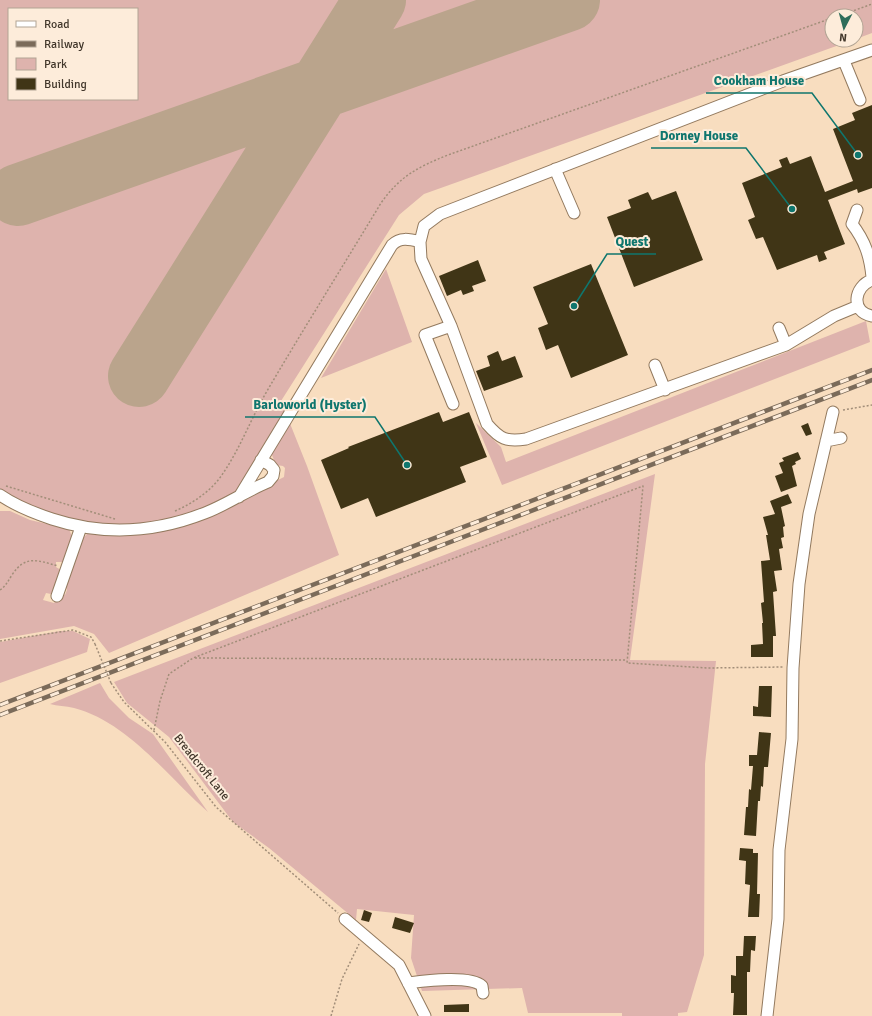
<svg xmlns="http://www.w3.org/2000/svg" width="872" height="1016" font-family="Signika,sans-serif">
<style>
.green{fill:#deb3ad;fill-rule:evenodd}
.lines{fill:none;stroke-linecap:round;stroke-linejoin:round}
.runway{stroke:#baa48c;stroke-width:62}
.building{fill:#403516}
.minor-casing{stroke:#937a5f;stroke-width:13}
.path{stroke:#a28e79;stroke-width:1.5;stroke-dasharray:2 2;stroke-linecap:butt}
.minor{stroke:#fff;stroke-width:11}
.rail-casing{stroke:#7b6b5a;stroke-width:4.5}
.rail{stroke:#fdecda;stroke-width:3;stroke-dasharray:9;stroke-linecap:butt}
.path-bridge{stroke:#a28e79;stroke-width:1.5;stroke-dasharray:2 2;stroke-linecap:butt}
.labels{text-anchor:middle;stroke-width:4;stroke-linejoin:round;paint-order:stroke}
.street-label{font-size:12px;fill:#42372b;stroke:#fdecda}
.leader{fill:none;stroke:#0f766e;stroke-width:1.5}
.callout-dot{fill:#0f766e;stroke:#fdecda;stroke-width:1.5}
.callout-label{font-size:13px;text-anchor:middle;font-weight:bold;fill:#0f766e;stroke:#fdecda;stroke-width:4;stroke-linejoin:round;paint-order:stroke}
</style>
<rect width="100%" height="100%" fill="#f8ddbf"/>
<path class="green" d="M0,0H872V33L856,39V16H832V40H853L424,194L399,215L281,401L288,405L234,494L172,522L115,529L53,517L0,491ZM9,9H137V99H9Z
M386,269L412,342L321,378Z
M866,321L870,342L502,485L476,423L501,447L506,462Z
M289,421L307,466L339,555L109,653L94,634L74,626L0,639V511H10L30,520L69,529L73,539L64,562H56V567L61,570L51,594L46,593L43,600L54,603L63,593L65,595L67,590L65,584L79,542L89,532L135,535L242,498L284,477L285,468L283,466L276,465L272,455V450Z
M655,474L630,660L716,661L705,764L704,955L687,1012L678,1013V1016H622V1013H528L522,988L422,991L411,958L414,915L357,909L356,920L269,848L233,822L169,737L127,703L114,682Z
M60,631H73L90,639L87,652L0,683V642Z
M100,683L109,698L129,718L153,734L208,812C168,777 128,722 74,708C66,706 57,706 50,704Z"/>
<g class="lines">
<path class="runway" d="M18,195L569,0
M139,376L375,0"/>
</g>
<path class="building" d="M872,105V188L858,193L857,189L828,200L845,244L824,252L827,259L819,262L817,255L777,270L763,237L756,239L748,220L755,217L742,183L782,167L779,160L787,157L790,164L811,156L825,192L853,181L833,129L855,120L852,113Z
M676,191L703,260L634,287L607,217L631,208L628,200L648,192L652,200Z
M478,260L486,281L472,286L474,291L463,295L461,290L447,296L439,276Z
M591,264L628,355L571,378L558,345L546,350L538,328L548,324L533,287Z
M498,351L502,361L515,356L523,377L484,391L476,371L490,366L487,356Z
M439,412L443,422L469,412L487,457L460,467L466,482L376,517L368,498L341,509L321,460L349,448L348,447Z
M808,423L812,434L806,436L801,426Z
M798,452L801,459L795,462L796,464L792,466L797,486L781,492L775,476L783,473L779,463L784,461L782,458Z
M788,494L792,503L781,507L785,526L783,527L784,537L781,538L783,548L779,549L782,570L774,571L777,591L773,592L776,636H773V657H751V645L763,644L762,623H763L761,603L764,602L761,561L770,560L766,535H768L763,517L775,514L770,501Z
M759,686H772L771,717L753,716V706L758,707Z
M759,732L771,733L768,767H764L763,787L761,786L760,801H758L756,836L744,835L746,807H748L749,789L751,790L753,766H749V755H757Z
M740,848L753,849V853H758L757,894H760L759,917H748L750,885L745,884L746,861L739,860Z
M364,910L372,913L369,922L361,920Z
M395,917L414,923L410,933L392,928Z
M744,936H756L755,951L751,950L750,972H747V1015H733L734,993H731V975L736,976V956H743Z
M469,1004V1012H444V1005Z"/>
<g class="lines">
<g class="minor-casing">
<path id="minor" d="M844,61L860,100
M555,169L574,213
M857,210L852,224C865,241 870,256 872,277
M872,280C854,286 850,312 872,316
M858,306L834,316L786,345L526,439C506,442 500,439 487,424L451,326L421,259L420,242L424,226L440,214L783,81L872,50
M451,326L425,335L453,404
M779,328L786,345
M655,365L665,390
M826,441L841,438
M0,495C16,506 34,513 52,519C104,536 154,533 205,513C226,505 246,491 268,482L273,476L274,470L270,465L261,460
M239,497L392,245C400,237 409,239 420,242
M57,596L81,527
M345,919L399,965L425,1016
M408,983C424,981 470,975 482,986L483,993
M767,1016L778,919L779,850L792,739L793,668L799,584L809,514L833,412"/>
</g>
<path class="path" d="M839,16L872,4
M843,410L872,405
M6,486L115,519
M175,511C191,504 207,494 219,479C239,452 250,420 267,391C304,328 343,266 381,203C400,176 418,167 448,155L832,18
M0,590C6,586 8,581 12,575C25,555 37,560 58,566
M0,641L73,630L91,637L95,644
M195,658L627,660
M111,683L124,702L165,742L216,807L338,913
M154,730L160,701L169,674L193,658L643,486L627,663L708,668L783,667
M331,1016L342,979L359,944"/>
<use href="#minor" class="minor"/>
<g class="rail-casing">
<path id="rail" d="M0,705L872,370
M0,715L872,380"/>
</g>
<use href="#rail" class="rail"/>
<path class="path-bridge" d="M95,644L111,683"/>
</g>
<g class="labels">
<g class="street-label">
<text transform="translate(202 767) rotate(51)" y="4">Breadcroft Lane</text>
</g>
</g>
<path class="leader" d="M858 155L812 93H706M792 209L746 148H651M574 306L607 254H656M407 465L375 417H245"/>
<g class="callout-dot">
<circle cx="858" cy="155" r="4"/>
<circle cx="792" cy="209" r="4"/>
<circle cx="574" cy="306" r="4"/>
<circle cx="407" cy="465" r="4"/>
</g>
<g class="callout-label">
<text x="759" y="85">Cookham House</text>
<text x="699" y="140">Dorney House</text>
<text x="632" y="246">Quest</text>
<text x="310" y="409">Barloworld (Hyster)</text>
</g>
<rect x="8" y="8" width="130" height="92" fill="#fdecda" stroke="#b2a494"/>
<rect x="16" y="21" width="20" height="6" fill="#ffffff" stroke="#b2a494"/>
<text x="44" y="28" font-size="12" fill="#42372b">Road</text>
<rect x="16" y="41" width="20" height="6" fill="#7b6b5a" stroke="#b2a494"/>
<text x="44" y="48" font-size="12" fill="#42372b">Railway</text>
<rect x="16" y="58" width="20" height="12" fill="#deb3ad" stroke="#b2a494"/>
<text x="44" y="68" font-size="12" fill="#42372b">Park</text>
<rect x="16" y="78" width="20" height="12" fill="#403516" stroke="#b2a494"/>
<text x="44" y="88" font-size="12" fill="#42372b">Building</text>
<g transform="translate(844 28) rotate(186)"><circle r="19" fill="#fdecda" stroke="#b2a494"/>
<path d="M0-3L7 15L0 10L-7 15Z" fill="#2f6d5a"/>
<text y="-6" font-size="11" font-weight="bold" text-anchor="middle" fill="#42372b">N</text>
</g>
</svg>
